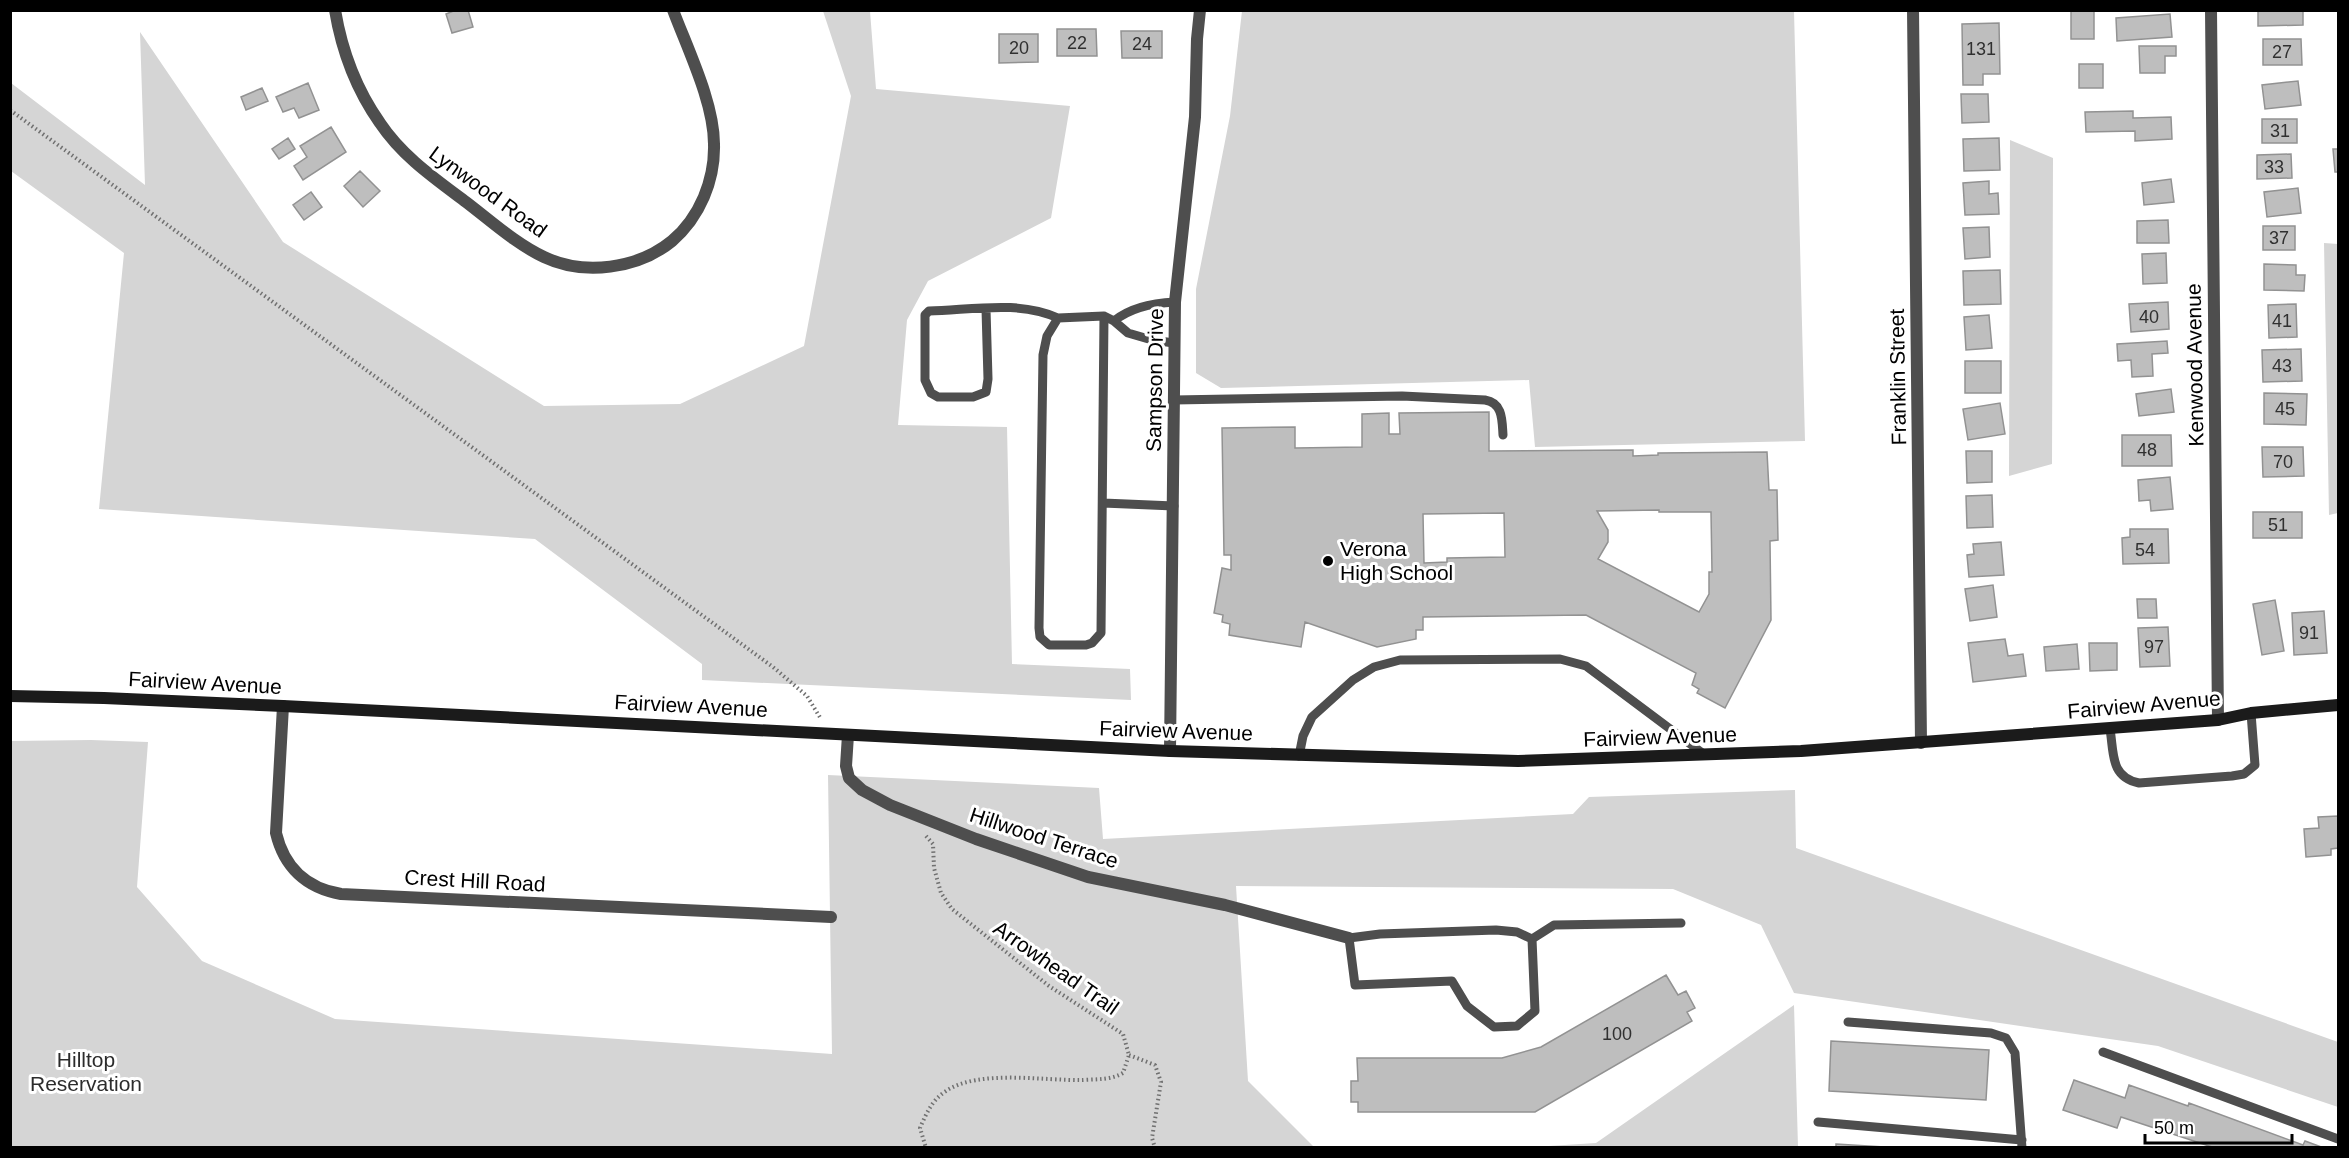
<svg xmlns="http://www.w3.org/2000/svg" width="2349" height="1158" font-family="Arial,sans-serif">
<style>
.green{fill:#d5d5d5}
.building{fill:#bebebe;stroke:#929292;stroke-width:1.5;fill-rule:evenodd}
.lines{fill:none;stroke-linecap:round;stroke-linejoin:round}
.path{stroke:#707070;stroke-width:4;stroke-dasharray:1.5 3;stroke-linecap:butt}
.lane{stroke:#4e4e4e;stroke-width:9}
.street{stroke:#4e4e4e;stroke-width:12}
.secondary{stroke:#1b1b1b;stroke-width:12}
.poi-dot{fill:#000;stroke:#fff;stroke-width:2}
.labels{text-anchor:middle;stroke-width:6;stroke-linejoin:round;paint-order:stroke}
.number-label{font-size:18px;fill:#303030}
.street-label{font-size:21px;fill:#000;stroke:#fff}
.poi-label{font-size:21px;fill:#000;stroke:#fff;text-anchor:start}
.park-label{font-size:21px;fill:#2c2c2c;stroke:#fff}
</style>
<rect width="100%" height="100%" fill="#fff"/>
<path class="green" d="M823,11H870L876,89L1070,106L1051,218L928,281L907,320L898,425L1007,427L1012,664L1130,669L1131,700L702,680V664L535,539L99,509L124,253L11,171V83L145,185L140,32L283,242L544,406L680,404L804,346L851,96Z
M1242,11H1794L1805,441L1535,447L1529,380L1221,388L1196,373V289L1230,116Z
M2010,140L2053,158L2052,464L2009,476Z
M2324,243L2338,244V513L2329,515Z
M91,740L148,742L137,887L202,961L335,1019L832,1054L828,775L1099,788L1103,839L1573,814L1589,797L1795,790L1796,848L2338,1042V1107L2158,1046L1794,993L1761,925L1673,889L1236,886L1248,1081L1314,1147H11L10,741Z
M1794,1005L1798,1147H1533L1596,1143Z"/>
<path class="building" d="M456,10H468L473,27L452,33L446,14Z
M2094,10V39H2071V11Z
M2258,10H2303V25L2258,26Z
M2170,14L2172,37L2117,41L2116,18Z
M1999,23L2000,74H1983V85H1963L1962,24Z
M1057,29H1096L1097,56H1057Z
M1121,31H1162V58H1122Z
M999,34H1038V62L999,63Z
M2263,39H2301L2302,65H2263Z
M2139,46H2176V56H2165V73H2140Z
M2079,64H2103V88H2079Z
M2298,81L2301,105L2265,109L2262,85Z
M308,83L319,110L299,118L294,108L283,112L276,97Z
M262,88L268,101L246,110L241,97Z
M1961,94H1988L1989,122L1962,123Z
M2133,111V118L2171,117L2172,139L2135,141V131L2086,132L2085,112Z
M2262,119H2297V143H2262Z
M331,127L346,152L303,180L294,166L307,157L300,146Z
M288,138L295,149L279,159L272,149Z
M1999,138L2000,170L1964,171L1963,139Z
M2333,149H2338V172H2335Z
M2291,154L2292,178L2257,179V155Z
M360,171L380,191L363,207L344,186Z
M2171,179L2174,202L2144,205L2142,183Z
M1989,181V194L1998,193L1999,214L1965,215L1963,183Z
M2298,188L2301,213L2267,217L2264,192Z
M311,192L322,207L304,220L293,205Z
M2168,220L2169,243H2137V221Z
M2263,226H2295V250H2263Z
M1989,227L1990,257L1965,259L1963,228Z
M2166,253L2167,283L2143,284L2142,254Z
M2264,264L2296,265V275H2305L2304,291L2264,290Z
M2000,270L2001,304L1964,305L1963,271Z
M2168,302L2169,329L2131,332L2129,304Z
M2296,304L2297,337L2269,338L2268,305Z
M1989,315L1992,348L1966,350L1964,317Z
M2167,341L2168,353L2152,354L2153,376L2132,377L2131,360L2118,361L2117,344Z
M2301,349L2302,381L2263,382L2262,350Z
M1965,361H2001V393H1965Z
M2171,389L2174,412L2139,416L2136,394Z
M2264,393L2307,394L2306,425L2264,424Z
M2000,403L2005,434L1968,440L1963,409Z
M1489,412V451L1633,450V456L1658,455V453L1767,452L1769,490H1777L1778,540L1770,541L1771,620L1725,708L1697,693L1699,689L1692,685L1696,673L1586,615L1423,617V630H1416V639L1377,647L1305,622L1301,647L1229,635L1230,624L1222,622L1223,615L1214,613L1222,568L1231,570V555H1224L1222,428L1295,427V448L1362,447V414L1389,413V434H1400L1399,413ZM1659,510V512H1711L1712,572H1709V594L1699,612L1598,559L1608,542V530L1597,511ZM1504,513L1505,557L1447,558V562L1424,563L1423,514Z
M2122,435H2171L2172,466H2122Z
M2262,447H2303L2304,476L2263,477Z
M1966,451H1992V482L1967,483Z
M2170,477L2173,509L2151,511L2150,500L2139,501L2138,480Z
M1992,495L1993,527L1967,528L1966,496Z
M2253,512H2302V538H2253Z
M2130,529H2168L2169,563L2123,564L2122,538L2130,537Z
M2001,542L2004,575L1969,577L1967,555L1974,554L1973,544Z
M1993,585L1997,617L1970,621L1965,589Z
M2137,599H2156L2157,618H2138Z
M2275,600L2284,651L2262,655L2253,604Z
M2324,611L2327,653L2294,655L2292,613Z
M2168,627L2170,666L2140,667L2138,628Z
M2005,639L2008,656L2023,654L2026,676L1973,682L1968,643Z
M2089,643H2117V670L2090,671Z
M2077,644L2079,669L2046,671L2044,647Z
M2338,816V848L2331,849V855L2306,857L2304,829L2319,828L2318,817Z
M1666,975L1678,995L1686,991L1695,1008L1687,1012L1692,1021L1535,1112H1358V1102H1351V1081H1358L1357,1058H1502L1541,1047Z
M1831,1041L1989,1050L1986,1100L1829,1091Z
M2074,1080L2125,1098L2129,1085L2188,1106L2189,1103L2303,1145L2305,1141L2324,1148H2215L2121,1117L2117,1128L2063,1110Z
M1836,1144L1901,1148H1836Z"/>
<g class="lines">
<path class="path" d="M10,110L773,667L807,696L821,719
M926,836L933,844L934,868L941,893L952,909L1049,986L1123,1034L1129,1055L1123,1073C1111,1080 1098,1079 1083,1080C1044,1081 979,1069 946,1091C932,1100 926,1114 920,1128L926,1148
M1129,1055L1155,1065L1161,1082L1152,1138L1155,1148"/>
<path class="lane" d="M986,309L988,379L986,392L973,397H938L931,393L925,380V315L929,311C971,310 1019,300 1058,318
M1104,316L1101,633L1092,643L1086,645H1049L1040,637L1039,628L1043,355L1047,336L1058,318L1104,316L1114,321L1128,333L1152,340L1174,343
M1114,321C1131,307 1153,303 1175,302
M1174,400L1402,396L1485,400C1503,403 1502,420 1503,435
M1103,503L1174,506
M2110,729C2114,753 2110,777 2139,783L2232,776L2244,774L2255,765L2251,713
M1299,756L1303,736L1312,717L1353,680L1374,667L1400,660L1560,659L1586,666L1705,755
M1496,930L1517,932L1532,939L1535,1011L1517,1026L1494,1027L1467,1006L1452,981L1355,985L1349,938L1380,934Z
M1532,939L1554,925L1681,923
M1848,1022L1991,1033L2006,1038L2015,1053L2022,1148
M2103,1052L2338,1139
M1818,1122L2022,1140"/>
<path class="street" d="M335,10C342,52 356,89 380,123C402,156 434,178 466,202C491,221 516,244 544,257C584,276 638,269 672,241C700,217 715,180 714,144C714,103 688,50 673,10
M1913,10L1921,743
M2211,10L2218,720
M283,706L276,833C284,867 306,888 341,894L831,917
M848,735L846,766L849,778L862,790L890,805L976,839L1088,877L1225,905L1349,938
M1170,751L1175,302L1195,117L1197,39L1200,10"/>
<path class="secondary" d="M10,696L104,698L283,706L1170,751L1518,761L1801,751L2218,720L2251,713L2338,705"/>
</g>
<circle class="poi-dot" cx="1328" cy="561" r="6"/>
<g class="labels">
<g class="number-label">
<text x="1077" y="49">22</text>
<text x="1142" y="50">24</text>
<text x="1019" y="54">20</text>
<text x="1981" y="55">131</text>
<text x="2282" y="58">27</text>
<text x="2280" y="137">31</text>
<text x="2274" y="173">33</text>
<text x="2279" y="244">37</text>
<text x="2149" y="323">40</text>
<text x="2282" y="327">41</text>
<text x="2282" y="372">43</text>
<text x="2285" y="415">45</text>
<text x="2147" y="456">48</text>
<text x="2283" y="468">70</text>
<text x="2278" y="531">51</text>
<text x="2145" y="556">54</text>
<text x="2309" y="639">91</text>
<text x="2154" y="653">97</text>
<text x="1617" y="1040">100</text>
</g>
<g class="street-label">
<text transform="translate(488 192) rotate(36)" y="7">Lynwood Road</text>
<text transform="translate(2195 365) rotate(-91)" y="7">Kenwood Avenue</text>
<text transform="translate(1898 377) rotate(-91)" y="7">Franklin Street</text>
<text transform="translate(1155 380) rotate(-89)" y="7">Sampson Drive</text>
<text transform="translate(205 683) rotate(3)" y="7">Fairview Avenue</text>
<text transform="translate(2144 705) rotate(-5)" y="7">Fairview Avenue</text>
<text transform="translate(691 706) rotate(3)" y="7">Fairview Avenue</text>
<text transform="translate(1176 731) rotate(2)" y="7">Fairview Avenue</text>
<text transform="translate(1660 737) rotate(-2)" y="7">Fairview Avenue</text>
<text transform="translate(1044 838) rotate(18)" y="7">Hillwood Terrace</text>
<text transform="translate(475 881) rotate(3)" y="7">Crest Hill Road</text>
<text transform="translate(1056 968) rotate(35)" y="7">Arrowhead Trail</text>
</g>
<g class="poi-label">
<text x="1340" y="556">Verona<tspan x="1340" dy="24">High School</tspan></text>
</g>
<g class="park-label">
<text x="86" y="1067">Hilltop<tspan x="86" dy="24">Reservation</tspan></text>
</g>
</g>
<rect width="2349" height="1158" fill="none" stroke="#000000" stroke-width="24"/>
<path d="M2145 1134v9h147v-9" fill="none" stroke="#000000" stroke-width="3"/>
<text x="2154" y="1134" font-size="18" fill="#000000" stroke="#ffffff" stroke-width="4.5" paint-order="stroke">50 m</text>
</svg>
